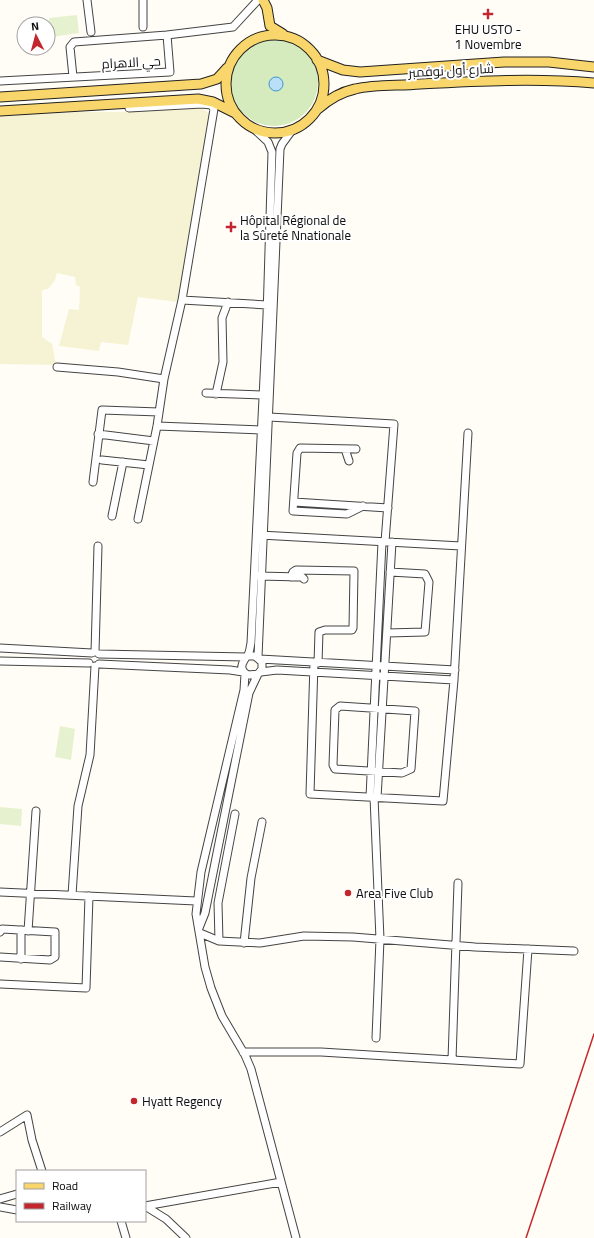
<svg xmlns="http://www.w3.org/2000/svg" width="594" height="1238" font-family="Georgia,Cairo,serif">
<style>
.farmland{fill:#f6f3d4}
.green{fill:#d5ebbd}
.pitch{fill:#e6f2cf}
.water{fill:#b9e0f7;stroke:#3f96cf}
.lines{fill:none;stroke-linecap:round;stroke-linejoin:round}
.minor-casing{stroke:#444;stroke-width:9}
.major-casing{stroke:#222;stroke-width:11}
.minor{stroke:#fff;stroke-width:7}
.major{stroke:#f9d66b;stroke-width:9}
.rail{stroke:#c4262e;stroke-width:1.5}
.poi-dot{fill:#c4262e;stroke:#fff;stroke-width:1.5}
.labels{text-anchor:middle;stroke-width:4;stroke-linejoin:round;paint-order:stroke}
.poi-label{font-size:13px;fill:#111;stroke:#fff;text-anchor:start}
.street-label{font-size:13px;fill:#111;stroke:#fff}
</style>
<rect width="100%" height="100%" fill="#fffdf5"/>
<path class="farmland" d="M198,106L209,113L178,302L138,297L128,345L101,342L99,351L59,346L69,309L79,310L80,287L76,285L75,277L57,273L55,280L48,289L42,290V337L52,344L56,365L0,364V116L73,112H119Z"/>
<path class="green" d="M230 82a44 44 0 1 1 88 0a44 44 0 1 1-88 0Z"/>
<path class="pitch" d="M77,15L79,33L51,37L49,18Z
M60,726L75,729L71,760L55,757Z
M0,807L22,809L21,826L0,824Z"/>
<path class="water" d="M269 84a7 7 0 1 1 14 0a7 7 0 1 1-14 0Z"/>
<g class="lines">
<g class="minor-casing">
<path id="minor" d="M87,0L91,32
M143,27V0
M73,77L70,47L74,42L167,35
M0,81L170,72L167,35L233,27L258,0
M129,108L202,104L211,105L214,109L182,300L164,379L157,426L138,519
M182,300L267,305
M57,367L118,372L164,379
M206,393L263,395
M216,394L223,362L222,318L228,302
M269,417L394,424L385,542
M157,426L261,430
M98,434L154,441
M345,449L349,461
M356,449L300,448L297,453L293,511L347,514L363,506
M102,460L149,465
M93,482L102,410L159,412
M294,502L388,508
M112,516L123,462
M260,535L461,546
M258,576L302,577L304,579
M291,577L293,572L296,570L354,571L353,628L352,630H325L319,632L318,663
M387,633L425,632L429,582L425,574L390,572
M0,648L92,653
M95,652L98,546
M99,654L246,657
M247,656H255L262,662V669L258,674L248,675C238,669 242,663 247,656C250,653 250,647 251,643L267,316L272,152L268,142L252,127
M258,657L280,149L282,144L293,129
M260,659L455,670
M0,661L89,663
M314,663L310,794L443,801L454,680L468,433
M99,664L230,670L243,672
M261,672L277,670L454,680
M245,674L244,690L201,872L196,914L205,967L211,988L222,1016L245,1055L251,1069L296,1238
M340,706L415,711L411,769L402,773L335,769L333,765L335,710Z
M370,797L382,542
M374,797L380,939L376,1038
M377,798L392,542
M0,892L196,901
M72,895L78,806L90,755L95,666
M199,928L205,913L249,693L258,674
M28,931L36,811
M0,932L2,929L55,932V957L50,960L0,957
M200,933L219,941L239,942L260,943L304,936L353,937L475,947L574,951
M219,941L218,903L235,814
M244,943L251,878L262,822
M21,959V930
M0,984L86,988L89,896
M243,1052H321L520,1064L528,949
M452,1060L458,883
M0,1132L27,1115L32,1140L42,1171
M0,1199L17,1194
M145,1206L281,1182
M145,1206L166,1219L186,1238
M0,1207L17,1210
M121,1221L126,1238"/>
</g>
<g class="major-casing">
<path id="major" d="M263,0L267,8L270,26L283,34
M226 84a49 49 0 1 1 98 0a49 49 0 1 1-98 0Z
M317,60L343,70L360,72L504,62H549L594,67
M0,97L201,84L217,79L227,68
M318,109C329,99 341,92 355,89C376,84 399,86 420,84C478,81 536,78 594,83
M0,111L198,99L213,102L235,113"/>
</g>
<use href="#minor" class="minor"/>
<use href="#major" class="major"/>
<path class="rail" d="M526,1238L594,1034"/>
</g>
<g class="poi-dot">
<path d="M486 8h4v4h4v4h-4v4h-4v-4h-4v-4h4z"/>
<path d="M229 221h4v4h4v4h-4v4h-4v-4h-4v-4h4z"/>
<circle cx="348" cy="893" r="4"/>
<circle cx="134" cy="1101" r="4"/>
</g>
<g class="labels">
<g class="poi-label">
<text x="488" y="34" text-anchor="middle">EHU USTO -<tspan x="488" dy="15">1 Novembre</tspan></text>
<text x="240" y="225">Hôpital Régional de<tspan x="240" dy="15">la Sûreté Nnationale</tspan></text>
<text x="356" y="898">Area Five Club</text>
<text x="142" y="1106">Hyatt Regency</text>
</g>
<g class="street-label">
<text transform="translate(131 62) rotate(-3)" y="5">حي الاهرام</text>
<text transform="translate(451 70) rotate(-3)" y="5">شارع أول نوفمبر</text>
</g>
</g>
<rect x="16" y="1170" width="130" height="52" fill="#ffffff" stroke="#a0a0a0"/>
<rect x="24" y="1183" width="20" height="6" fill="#f9d66b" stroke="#a0a0a0"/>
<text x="52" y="1190" font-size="12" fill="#111111">Road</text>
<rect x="24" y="1203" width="20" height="6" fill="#c4262e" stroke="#a0a0a0"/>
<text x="52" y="1210" font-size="12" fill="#111111">Railway</text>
<g transform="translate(36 36) rotate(354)"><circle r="19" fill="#ffffff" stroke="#a0a0a0"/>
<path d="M0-3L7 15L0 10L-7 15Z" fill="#c4262e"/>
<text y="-6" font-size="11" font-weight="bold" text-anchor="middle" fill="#111111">N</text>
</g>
</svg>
